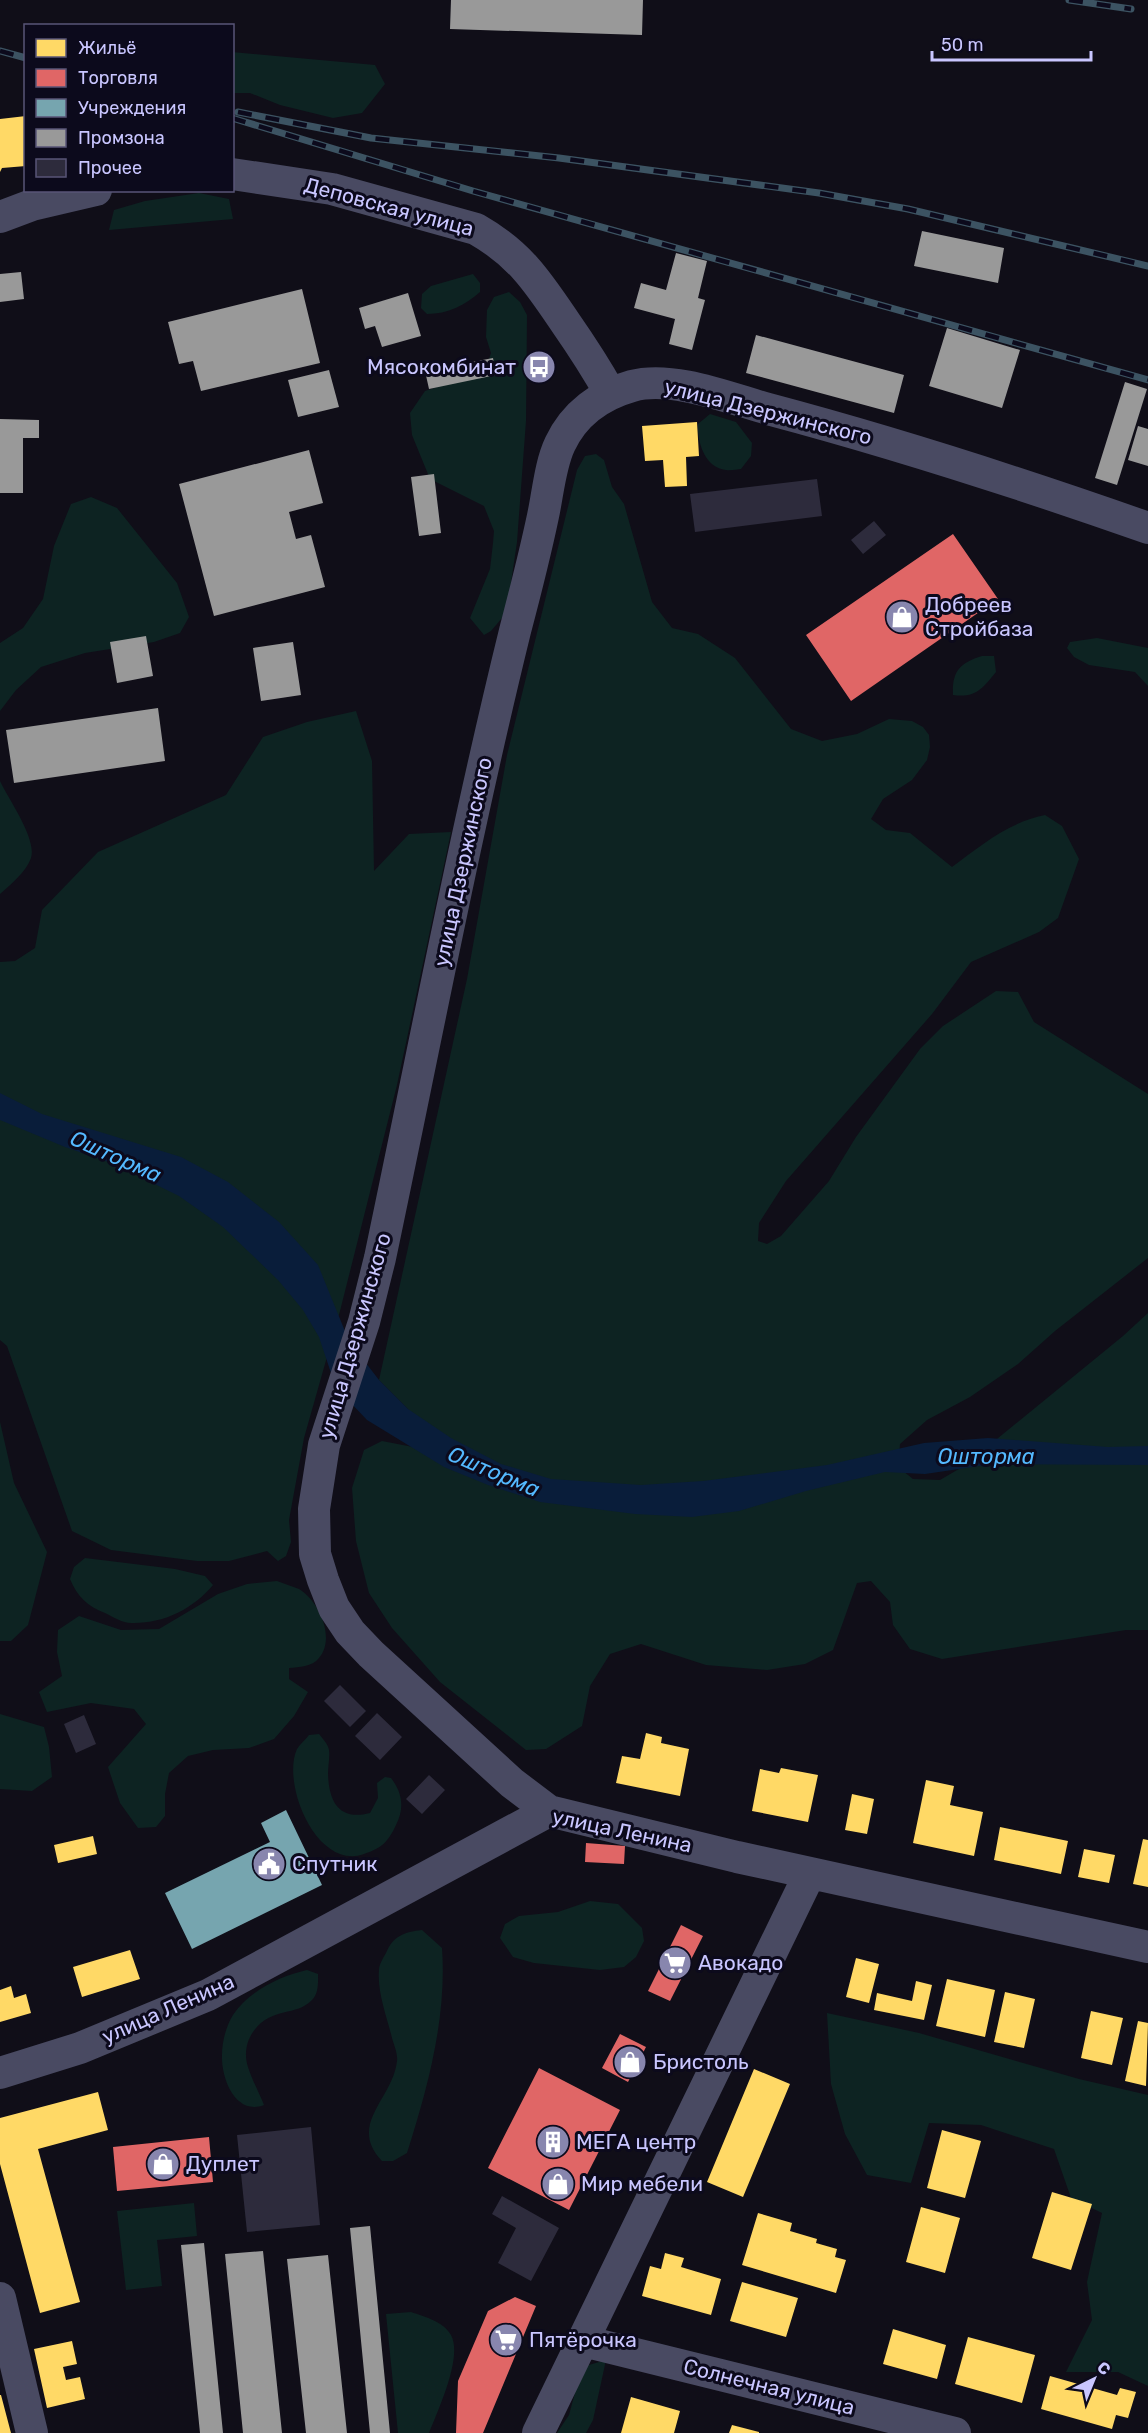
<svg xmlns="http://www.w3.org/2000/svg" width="1148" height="2433" font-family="Rubik,sans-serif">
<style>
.green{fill:#0d2322}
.water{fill:#091d3a}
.homes{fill:#ffd966}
.shops{fill:#e06666}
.public{fill:#76a5af}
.industry{fill:#999}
.building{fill:#2d2b3c}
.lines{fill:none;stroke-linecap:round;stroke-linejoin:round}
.minor{stroke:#494a62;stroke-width:32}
.rail-casing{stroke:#3c5362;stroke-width:7}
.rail{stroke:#0c0a1c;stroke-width:4.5;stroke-dasharray:14;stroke-linecap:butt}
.labels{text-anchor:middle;stroke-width:6;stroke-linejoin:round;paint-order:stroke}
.street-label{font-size:21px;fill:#c9c6ff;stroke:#0c0a1c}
.poi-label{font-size:21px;fill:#c9c6ff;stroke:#0c0a1c;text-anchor:start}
.water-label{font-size:22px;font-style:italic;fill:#54b9ff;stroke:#0c0a1c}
</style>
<rect width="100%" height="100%" fill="#100e18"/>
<path class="green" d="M232,52L375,65L385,84L362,113L333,118L280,105L250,93H233Z
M199,193L229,199L233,219L109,230L114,210L145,201Z
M473,274L480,283V292C465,305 448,314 427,314L421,308L422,294L431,286Z
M509,292L520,302L527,315L526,421L517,542L508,603L502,618L491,631L484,635L470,618L490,569L493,543L494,531L484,506L430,479L412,435L410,413L425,391L485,371L491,353L486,337L487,310L494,297Z
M710,414L736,422L752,443L751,456L741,469C737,469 731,471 726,470C705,468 697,442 698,424Z
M596,454L604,460L612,487L624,504L652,602L672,628L698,634L735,658L791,729L822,741L857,734L889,719L912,721L923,727L929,735L930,747L927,760L912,780L883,799L871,819L886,830L910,833L952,867C980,846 1009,822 1045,815L1062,826L1079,859L1058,918L1039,932L971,962L932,1014L786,1181L759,1223L758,1241L767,1244L781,1236L829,1181L856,1137L920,1049L943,1026L996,991L1018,992L1034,1022L1148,1094V1258L1055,1331L1018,1364L970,1397L927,1420L900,1444L898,1467L913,1479L940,1480L964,1466L1123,1336L1148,1313V1630H1126L942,1659L910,1649L893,1625L890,1602L871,1581L857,1583L833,1650L805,1664L767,1670L706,1665L641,1644L610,1654L590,1686L582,1726L546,1749L526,1750L440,1682L392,1628L369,1593L356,1541L352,1488L364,1450L382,1441L413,1447L425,1442L408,1409L379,1380L467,979L507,755L577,470L585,456Z
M91,497L117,508L177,583L189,617L180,633L154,642L85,653L41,667L16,690L0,711V643L23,628L43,599L54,546L71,504Z
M1097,638L1148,648V686L1135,672L1089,665L1074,657L1067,648L1070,642Z
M982,656H994L996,672C982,689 976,698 953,695C952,672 959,663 982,656Z
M356,711L372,761L374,871L409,834L451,832L397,1085L340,1311L304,1438L289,1520L291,1542L286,1556L278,1561L267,1551L229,1561H197L111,1550L72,1531L7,1346L0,1340V962L15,961L35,948L42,910L98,852L226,795L263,737L307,722Z
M0,781C9,800 37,839 31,858C26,872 11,884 0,894Z
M0,1422L14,1483L47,1552L28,1625L11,1641H0Z
M85,1558L175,1569L205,1576L213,1585C193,1609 163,1624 131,1623C123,1623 113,1617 105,1613C87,1606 77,1596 70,1579L74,1567Z
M277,1581C284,1584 292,1586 299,1589C319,1601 336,1638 319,1658C312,1667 299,1667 289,1668V1679L308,1692L294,1716L274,1739L249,1748L213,1750L188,1756L169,1773L165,1794V1816L156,1827L138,1828L120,1803L108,1767L146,1724L134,1709L91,1703L47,1712L39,1692L62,1676L57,1652L58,1630L79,1616L121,1630L159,1629L218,1594L247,1584Z
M0,1714L44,1727L49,1747L52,1777L32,1791L0,1789Z
M319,1734C322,1738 328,1744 329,1750C330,1757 328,1766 328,1774C329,1802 339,1821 370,1813L378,1798L377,1783L385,1777L391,1778C402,1792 405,1808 396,1825C388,1842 382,1848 364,1854C317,1871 281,1784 297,1749C300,1744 306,1739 309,1735Z
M590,1901L618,1904L642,1928L644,1941L636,1957L624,1967L600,1970L534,1963L513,1957L500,1938L505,1924L519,1916L558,1912Z
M422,1930L442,1948C447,2017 428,2087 407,2153L393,2161H382C347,2124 393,2099 397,2061C398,2054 394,2045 392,2038C387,2017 377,1992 379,1970C379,1965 383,1958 386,1953C393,1936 404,1932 422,1930Z
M307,1970L318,1974C318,1982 319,1993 312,2000C296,2017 271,2006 253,2032C246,2042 244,2055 248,2067C252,2080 259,2092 264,2105C236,2116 221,2079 222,2055C222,2042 226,2026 233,2015C249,1991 280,1976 307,1970Z
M827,2013L919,2033L1079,2079L1148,2095V2386L1118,2372H1066L1092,2320L1087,2282L1102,2213L1071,2198L1054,2149L981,2125L929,2123L911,2183L867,2175L845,2134L831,2084Z
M194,2203L197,2236L157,2240L162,2286L126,2290L117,2211Z
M411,2312C425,2317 443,2321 451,2335C463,2357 438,2410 429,2433H398L386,2314Z
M606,2360L593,2420L586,2433H557L569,2415L582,2367Z"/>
<path class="water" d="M0,1093L42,1114L181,1157L228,1182L279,1222L318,1265L349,1341L379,1380L408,1409L451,1438L501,1464L551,1479L641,1485L703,1481L827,1465L924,1443L988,1438L1108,1447L1148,1446V1465L993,1464L925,1474L885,1472L806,1491L739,1511L692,1517L635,1514L540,1502L488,1485L444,1467L367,1420L347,1399L331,1373L319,1337L303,1310L278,1280L223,1227L179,1196L114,1164L65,1147L0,1120Z"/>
<path class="homes" d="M26,116V166L2,168L0,172V119Z
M697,422L699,456L686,457L687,486L665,487L663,460L645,461L642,426Z
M646,1733L662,1737L661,1743L689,1749L680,1796L616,1783L622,1756L640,1759Z
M781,1768L818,1775L808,1822L752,1811L760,1769L779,1773Z
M926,1780L954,1786L950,1805L983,1812L974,1856L913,1843Z
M852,1794L874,1799L867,1834L845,1830Z
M1000,1827L1068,1841L1061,1874L994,1860Z
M93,1836L97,1854L58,1863L54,1845Z
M1143,1839L1148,1840V1887L1133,1884Z
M1084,1849L1115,1855L1109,1883L1078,1877Z
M130,1950L140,1979L82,1997L73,1967Z
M856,1958L879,1964L869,2003L846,1997Z
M947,1979L995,1990L985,2037L936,2026Z
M916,1981L932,1985L924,2020L874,2010L877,1993L912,2001Z
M11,1986L14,1998L26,1994L31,2013L0,2022V1990Z
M1005,1992L1035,1999L1024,2048L994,2042Z
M1091,2011L1123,2018L1112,2065L1081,2058Z
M1138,2021L1148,2023L1146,2086L1125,2081Z
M754,2069L790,2084L743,2197L707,2182Z
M98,2092L108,2130L38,2149L80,2302L40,2313L0,2164V2118Z
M942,2130L981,2141L965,2198L927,2188Z
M1052,2192L1092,2204L1071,2270L1032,2258Z
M921,2207L960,2218L945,2273L906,2262Z
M758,2213L792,2223L790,2231L817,2239L816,2243L837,2249L835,2257L846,2260L836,2293L742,2265Z
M665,2253L684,2258L681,2267L721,2279L711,2315L642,2296L650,2266L661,2269Z
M742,2282L798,2298L786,2337L730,2321Z
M893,2329L946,2345L937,2379L883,2364Z
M968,2337L1035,2355L1022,2403L955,2384Z
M72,2341L77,2364L63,2367L66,2380L80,2377L85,2399L47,2408L34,2349Z
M1050,2376L1117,2395L1120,2388L1136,2392L1128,2418L1116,2415L1112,2429L1041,2409Z
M0,2395H1L11,2433H0Z
M631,2397L680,2411L674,2433H621Z
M732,2425L759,2432V2433H729Z"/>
<path class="shops" d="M953,534L998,599L851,701L806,635Z
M586,1843L625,1846L624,1864L585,1862Z
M681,1925L703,1936L670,2001L648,1991Z
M620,2034L646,2047L628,2082L602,2068Z
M539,2068L620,2110L569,2210L488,2168Z
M209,2137L213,2182L117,2191L113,2147Z
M515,2297L536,2306L483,2433H456L458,2381L488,2311Z"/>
<path class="public" d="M286,1810L322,1885L192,1949L165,1893L270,1842L261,1823Z"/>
<path class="industry" d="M451,0H643L642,35L450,29Z
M922,231L1004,248L998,283L914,266Z
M676,253L707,261L698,298L705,300L692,350L669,344L675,319L634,308L641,283L666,290Z
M21,272L24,299L0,302V274Z
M302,289L320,363L201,391L193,361L179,364L168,322Z
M408,293L421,336L382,347L375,326L365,329L359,308Z
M947,328L1020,350L1002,408L929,386Z
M756,335L904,375L894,413L746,373Z
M493,358L496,375L429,389L425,371Z
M329,370L339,407L298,417L288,380Z
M1125,382L1147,389L1117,485L1095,478Z
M0,419L39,420V438H23V493H0Z
M1138,426L1148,429V466L1128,460Z
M309,450L323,503L289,512L296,539L311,535L325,587L214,616L179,484Z
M434,474L441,533L419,536L411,477Z
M146,636L153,676L117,683L110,642Z
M293,642L301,695L261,701L253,648Z
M158,708L165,761L14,783L6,730Z
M370,2226L390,2433H370L350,2228Z
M204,2243L223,2433H200L181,2245Z
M263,2251L282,2433H243L225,2254Z
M328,2255L347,2433H306L287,2259Z"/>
<path class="building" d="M817,479L822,516L695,532L690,494Z
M874,521L886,535L863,554L851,540Z
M340,1685L366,1711L350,1727L324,1701Z
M377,1713L402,1737L380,1760L355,1736Z
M84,1715L96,1744L76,1753L64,1724Z
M429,1775L445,1790L422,1814L406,1799Z
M311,2127L320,2225L247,2232L237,2135Z
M502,2196L559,2228L531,2281L498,2263L516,2228L492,2214Z"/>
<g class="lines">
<path class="minor" d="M232,174L332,189L476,229C520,254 538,282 565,322C581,345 596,368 610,393
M0,217L32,205L96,190
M549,1811L512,1783L371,1654L350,1632L334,1608L323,1580L315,1554L314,1509L324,1445L364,1322L380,1258C424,1049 464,838 515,631C525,593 535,554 543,516C548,493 550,465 560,444C574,414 600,395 632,386C672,375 729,398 768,409C896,443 1023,484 1148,528
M0,2073L80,2048L208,1995L549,1811L737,1857L1148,1947
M0,2298L32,2433
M583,2341L955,2433
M538,2433L810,1873"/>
<g class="rail-casing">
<path id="rail" d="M1069,0L1131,9
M0,51L26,58
M238,112L371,138L559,158L819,193L908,209L1148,266
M232,118L473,191L1148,380"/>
</g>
<use href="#rail" class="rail"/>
</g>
<defs>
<g id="bus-disc" transform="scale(1.725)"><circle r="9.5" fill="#8886ae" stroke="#0c0a1c"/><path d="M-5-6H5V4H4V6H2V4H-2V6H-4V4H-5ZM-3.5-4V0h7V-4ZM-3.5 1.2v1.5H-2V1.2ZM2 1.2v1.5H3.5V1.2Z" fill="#fff"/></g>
<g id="shop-disc" transform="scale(1.725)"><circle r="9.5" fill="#8886ae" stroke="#0c0a1c"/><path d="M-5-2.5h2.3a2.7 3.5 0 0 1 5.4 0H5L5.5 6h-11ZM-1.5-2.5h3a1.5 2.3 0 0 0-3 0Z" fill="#fff"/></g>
<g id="civic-disc" transform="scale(1.725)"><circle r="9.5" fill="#8886ae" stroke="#0c0a1c"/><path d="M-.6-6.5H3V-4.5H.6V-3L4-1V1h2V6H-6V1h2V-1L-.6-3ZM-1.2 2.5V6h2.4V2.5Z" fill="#fff"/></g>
<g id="supermarket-disc" transform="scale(1.725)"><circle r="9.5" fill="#8886ae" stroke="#0c0a1c"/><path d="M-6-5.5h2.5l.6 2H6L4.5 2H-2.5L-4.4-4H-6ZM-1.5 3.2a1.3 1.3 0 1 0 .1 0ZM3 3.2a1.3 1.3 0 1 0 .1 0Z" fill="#fff"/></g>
<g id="building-disc" transform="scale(1.725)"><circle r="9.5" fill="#8886ae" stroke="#0c0a1c"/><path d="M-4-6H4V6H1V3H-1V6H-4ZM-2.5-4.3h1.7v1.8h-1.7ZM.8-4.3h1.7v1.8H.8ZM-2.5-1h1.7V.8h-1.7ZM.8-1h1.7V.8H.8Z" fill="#fff"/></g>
</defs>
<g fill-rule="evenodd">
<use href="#bus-disc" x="539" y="367"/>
<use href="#shop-disc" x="902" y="617"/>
<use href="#civic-disc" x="269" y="1864"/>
<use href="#supermarket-disc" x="675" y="1963"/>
<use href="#shop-disc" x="630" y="2062"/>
<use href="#building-disc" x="553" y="2142"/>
<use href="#shop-disc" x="163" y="2164"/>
<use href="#shop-disc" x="558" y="2184"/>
<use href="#supermarket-disc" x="506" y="2340"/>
</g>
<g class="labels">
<g class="street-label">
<text transform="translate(389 207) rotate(15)" y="7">Деповская улица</text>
<text transform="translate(768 412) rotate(14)" y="7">улица Дзержинского</text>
<text transform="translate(463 862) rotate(-78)" y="7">улица Дзержинского</text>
<text transform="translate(355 1336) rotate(-74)" y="7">улица Дзержинского</text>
<text transform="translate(622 1831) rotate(12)" y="7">улица Ленина</text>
<text transform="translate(168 2009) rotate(-24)" y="7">улица Ленина</text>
<text transform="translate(769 2387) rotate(14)" y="7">Солнечная улица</text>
</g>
<g class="poi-label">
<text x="516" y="374" text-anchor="end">Мясокомбинат</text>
<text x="925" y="612">Добреев<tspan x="925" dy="24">Стройбаза</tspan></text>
<text x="292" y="1871">Спутник</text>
<text x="698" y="1970">Авокадо</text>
<text x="653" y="2069">Бристоль</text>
<text x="576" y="2149">МЕГА центр</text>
<text x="186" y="2171">Дуплет</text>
<text x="581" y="2191">Мир мебели</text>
<text x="529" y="2347">Пятёрочка</text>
</g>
<g class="water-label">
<text transform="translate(116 1156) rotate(24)" y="8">Ошторма</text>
<text x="986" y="1464">Ошторма</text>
<text transform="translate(494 1471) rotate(23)" y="8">Ошторма</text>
</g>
</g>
<rect x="24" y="24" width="210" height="168" fill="#0c0a1c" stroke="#585577" stroke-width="1.5"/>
<rect x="36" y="39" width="30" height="18" fill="#ffd966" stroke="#585577" stroke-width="1.5"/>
<text x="78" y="54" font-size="18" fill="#c9c6ff">Жильё</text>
<rect x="36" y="69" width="30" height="18" fill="#e06666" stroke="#585577" stroke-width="1.5"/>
<text x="78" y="84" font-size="18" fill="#c9c6ff">Торговля</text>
<rect x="36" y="99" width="30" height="18" fill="#76a5af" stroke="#585577" stroke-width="1.5"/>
<text x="78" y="114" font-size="18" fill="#c9c6ff">Учреждения</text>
<rect x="36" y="129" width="30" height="18" fill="#999999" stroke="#585577" stroke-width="1.5"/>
<text x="78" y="144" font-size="18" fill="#c9c6ff">Промзона</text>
<rect x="36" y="159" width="30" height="18" fill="#2d2b3c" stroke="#585577" stroke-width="1.5"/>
<text x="78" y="174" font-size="18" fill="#c9c6ff">Прочее</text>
<g transform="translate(1094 2379) rotate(43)" stroke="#0c0a1c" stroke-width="4.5" paint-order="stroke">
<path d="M0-4.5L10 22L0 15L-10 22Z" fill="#c9c6ff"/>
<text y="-9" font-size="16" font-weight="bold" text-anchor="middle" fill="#c9c6ff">С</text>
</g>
<path d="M932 51v9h159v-9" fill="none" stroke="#c9c6ff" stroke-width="3"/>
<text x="941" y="51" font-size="18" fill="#c9c6ff" stroke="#0c0a1c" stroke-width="4.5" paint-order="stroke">50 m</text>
</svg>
